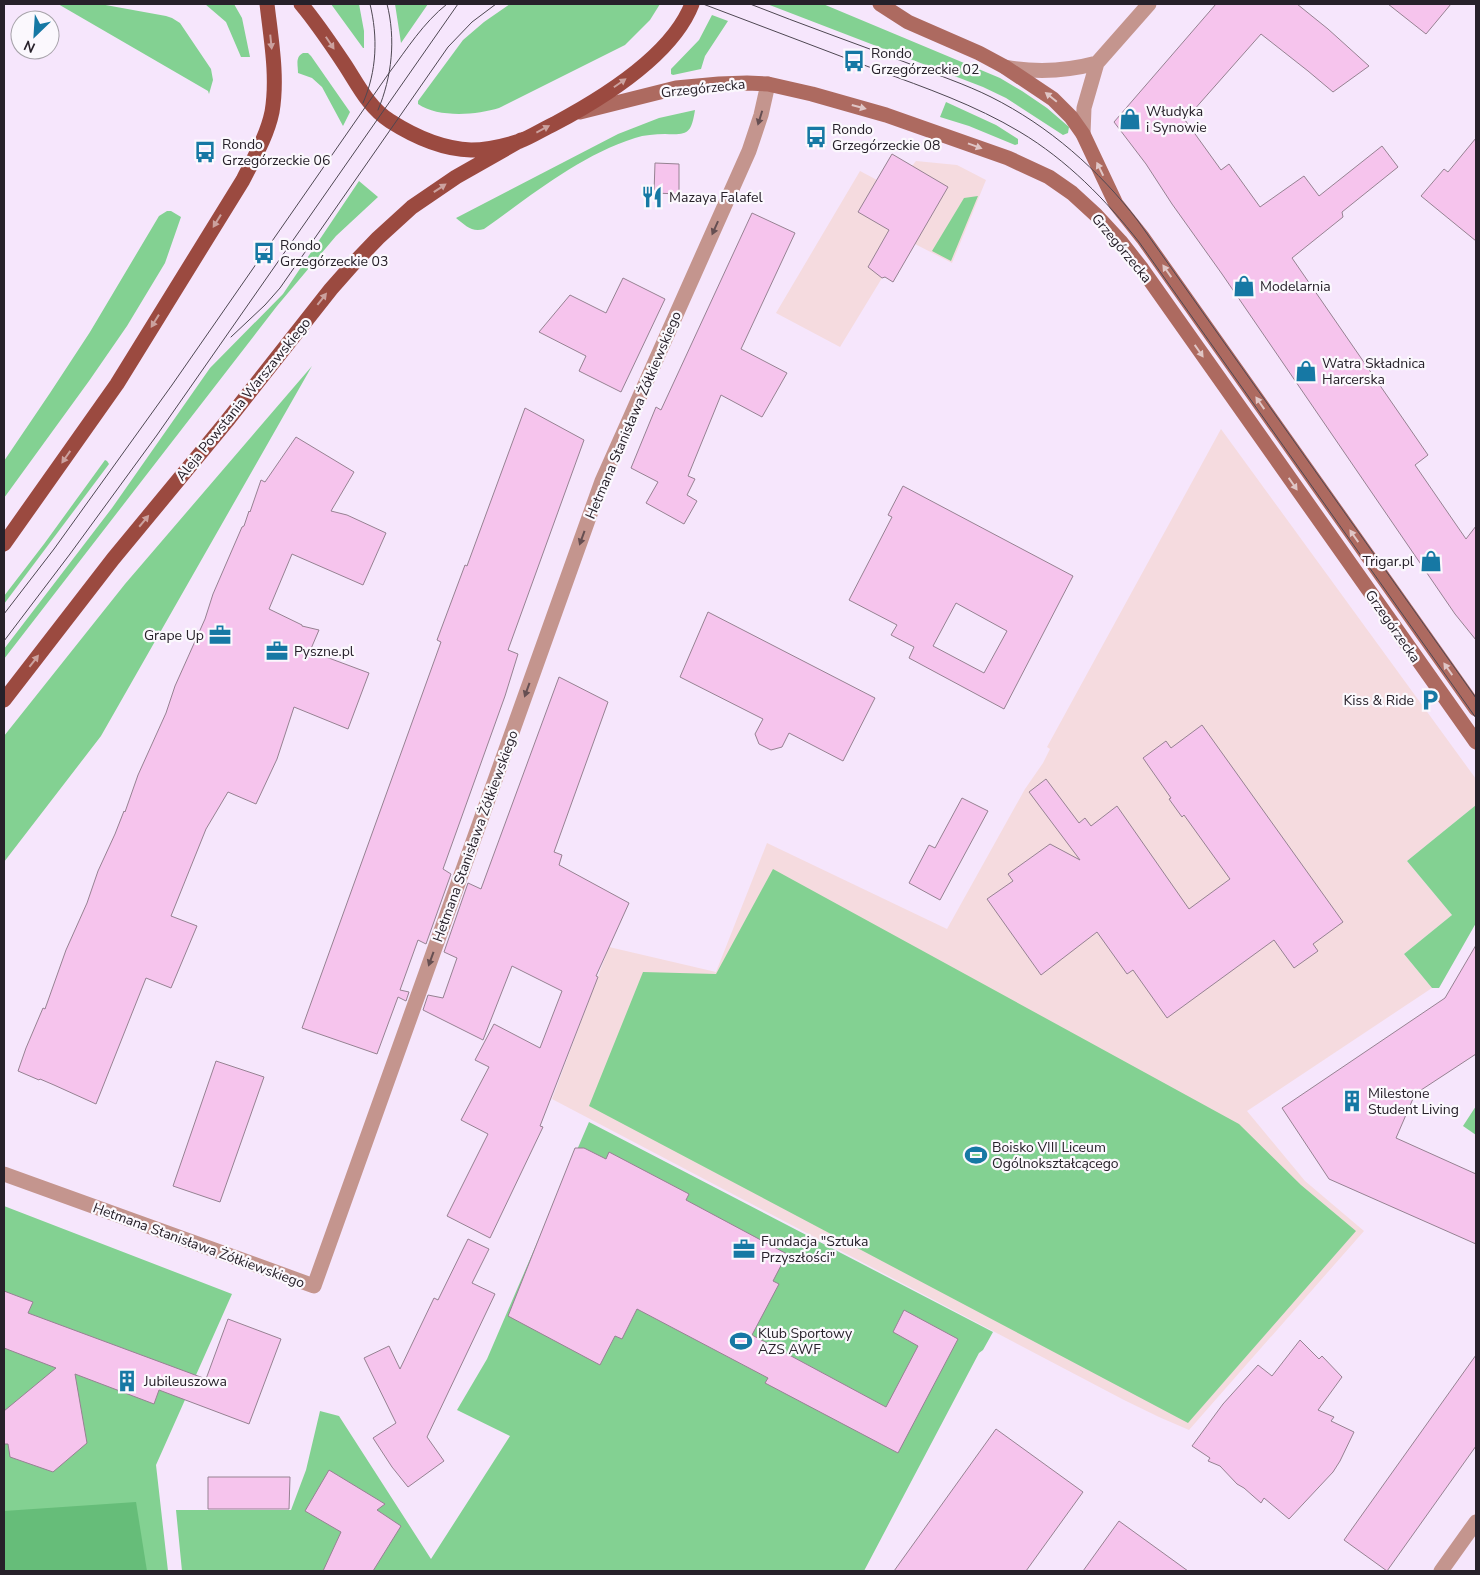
<svg xmlns="http://www.w3.org/2000/svg" width="1480" height="1575" font-family="'Nunito Sans',sans-serif">
<style>
.education{fill:#f5dbdf}
.green{fill:#83d192}
.forest{fill:#66bd79}
.building{fill:#f6c4ed;stroke:#968292;fill-rule:evenodd}
.lines{fill:none;stroke-linecap:round;stroke-linejoin:round}
.street{stroke:#c4958e;stroke-width:15}
.secondary{stroke:#ad6a60;stroke-width:15}
.primary{stroke:#9b4a40;stroke-width:15}
.tram{stroke:#4e4752;stroke-width:1}
.oneway{fill:#cba19e}
.oneway2{fill:#e0c6c6}
.oneway3{fill:#664f52}
.labels{text-anchor:middle;stroke-width:4.5;stroke-linejoin:round;paint-order:stroke}
.poi-label{font-size:14px;fill:#27212a;stroke:#fbf8fd;text-anchor:start}
.street-label{font-size:14px;fill:#27212a;stroke:#fbf8fd}
</style>
<rect width="100%" height="100%" fill="#f6e6fc"/>
<path class="education" d="M892,154L912,166L916,161L957,165L986,180L952,263L915,244L893,282L885,277L882,278L840,347L776,313L860,171L877,180Z
M1221,429L1476,779V805L1407,861L1452,915L1404,954L1432,988L1247,1111L1305,1181L1364,1231L1189,1430L1159,1417L1124,1400L552,1099L609,947L716,972L767,843L947,929L1025,789L1043,763L1050,749L1047,747Z"/>
<path class="green" d="M58,4H100L166,16L172,18L180,23L211,69L213,80L209,94L208,91Z
M205,4H234L242,18L250,57H241L226,22Z
M331,4H359L364,31V48H363Z
M395,4H428L401,43Z
M510,4H660L650,20L625,45L499,108C477,115 438,118 418,104V101L463,40L484,22Z
M767,4H823L1000,78L1022,91L1047,108L1069,127L1068,133L1063,135L1006,98L983,87Z
M712,15L728,21L705,56L701,69L673,75L671,74V69L699,40Z
M303,53H308L311,56L350,112L343,126L322,87L312,78L298,73C298,65 295,57 303,53Z
M946,102L996,125L1018,139V144L1015,145L969,126L940,117Z
M695,110C691,134 688,135 665,134C655,134 644,135 635,138C579,156 532,195 484,229C472,233 465,225 456,218L618,134L659,118Z
M359,181L378,197L336,236L277,306L4,659V649L112,508L210,368L283,294Z
M978,196L951,261L932,251L964,198Z
M167,211H171L181,217L165,263L127,326L89,381L4,498V461L50,393L90,332L159,216Z
M312,366L101,736L4,862V736L125,584Z
M105,460L107,461L109,464L4,604V596L44,544Z
M1476,805V923L1439,988H1432L1404,954L1452,915L1407,861Z
M773,869L1239,1124L1301,1185L1356,1231L1188,1423L589,1106L643,972L716,974Z
M1476,1106V1135L1463,1126Z
M589,1122L993,1332L983,1350L979,1353L864,1571H182L176,1510H291L306,1470L320,1411L339,1416L431,1559L510,1436L457,1410L487,1359Z
M4,1206L232,1294L156,1465L168,1571H4Z"/>
<path class="forest" d="M136,1502L147,1571H4V1511Z"/>
<path class="building" d="M1216,4H1297L1328,29L1369,66L1333,92L1308,71L1261,34L1185,120L1221,170L1229,164L1260,207L1304,176L1319,196L1382,146L1398,167L1342,212L1343,217L1292,258L1428,455L1415,465L1466,539L1476,526V640L1455,614L1222,274L1172,204L1146,164L1114,122Z
M1388,4H1451L1426,34Z
M1476,138V241L1421,196L1444,169L1448,172Z
M892,154L948,187L893,282L885,277L882,278L868,267L889,230L858,212Z
M655,163L679,164V194L654,193Z
M752,213L795,233L741,349L787,373L762,417L721,395L688,476L695,479L687,495L697,501L684,524L646,503L658,482L631,468L656,407L661,410Z
M623,278L665,299L621,392L579,371L586,356L539,332L570,295L606,313Z
M525,408L584,440L508,650L518,654L505,696L443,869L451,874L426,944L418,940L400,990L409,992L406,1001L398,997L377,1054L302,1028L441,642L437,640L465,565L467,566Z
M296,437L354,472L331,511L347,515L386,533L363,585L292,554L269,609L302,625V626L319,630L310,651L369,673L348,729L294,707L277,759L256,804L228,792L206,829L171,916L197,926L171,988L146,978L96,1104L54,1085L40,1079L39,1080L18,1071L26,1048L43,1008L45,1009L66,950L87,903L98,871L115,834L124,811L125,812L138,775L166,713L175,686L205,619L213,594L242,527L244,526L249,511L250,512L261,480L265,482Z
M903,486L1073,576L1004,709L909,658L914,647L891,635L897,625L849,600L892,517L888,515ZM956,603L1007,631L984,673L933,646Z
M708,612L875,698L843,761L789,733L782,747L771,750L759,744L755,734L763,719L680,677Z
M559,677L608,702L554,852L562,855L559,865L629,903L596,976L598,977L540,1126L543,1127L490,1238L447,1216L488,1134L461,1120L489,1067L475,1060L494,1024L540,1048L562,991L512,966L483,1040L423,1010L428,995L443,998L457,958L444,952L468,883L481,889Z
M1202,725L1343,922L1313,944L1318,951L1294,968L1274,940L1167,1018L1133,970L1127,974L1097,932L1041,975L987,899L1013,881L1008,874L1050,844L1080,860L1029,792L1046,779L1079,823L1085,818L1091,826L1117,806L1189,909L1230,879L1184,815L1182,817L1169,799L1171,798L1143,758L1166,741L1171,748Z
M962,798L988,811L940,900L909,883L929,845L935,848Z
M1476,945V1054L1415,1094L1396,1138L1476,1174V1244L1329,1179L1282,1108L1445,998Z
M216,1061L264,1077L220,1202L173,1186Z
M575,1148H584L606,1159L609,1152L689,1194L686,1200L787,1254L773,1281L779,1284L752,1335L886,1407L918,1346L893,1332L904,1310L958,1339L898,1453L765,1383L768,1378L637,1309L622,1339L615,1336L600,1365L508,1316Z
M468,1239L489,1249L472,1283L495,1294L427,1437L444,1461L408,1487L392,1467L373,1438L396,1423L364,1358L389,1346L400,1369L434,1298L438,1300Z
M4,1291L33,1302L28,1313L206,1379L228,1319L281,1339L249,1424L159,1390L154,1404L75,1374L87,1443L53,1472L10,1457L8,1444H4V1411L56,1368L4,1348Z
M1300,1340L1319,1359L1322,1356L1342,1377L1318,1410L1334,1417L1331,1421L1354,1432L1340,1461L1333,1472L1289,1519L1264,1498L1261,1503L1244,1488L1237,1484L1220,1466L1208,1461L1210,1458L1192,1446L1223,1404L1258,1365L1272,1376Z
M1476,1355V1446L1387,1571L1344,1540Z
M996,1429L1083,1492L1026,1571H894Z
M329,1470L385,1504L377,1510L401,1526L373,1571H323L341,1532L305,1511Z
M208,1477H290L289,1509H208Z
M1119,1521L1188,1571H1083Z"/>
<g class="lines">
<path class="street" d="M1005,67C1037,73 1067,71 1097,63
M1083,134L1084,108L1097,63L1149,4
M4,1174L314,1286L602,481L749,151L761,115L768,84
M1441,1571L1476,1522"/>
<path class="secondary" d="M880,4L908,22L979,53L1005,67L1053,99L1071,117L1083,134L1116,204L1143,238L1476,709
M580,112L676,88L719,84L747,83L768,84L812,94L886,115L1008,158L1049,177L1072,193L1096,215L1120,241L1142,269L1476,742"/>
<path class="primary" d="M301,4C317,23 331,44 345,65C358,85 369,108 390,121C415,137 441,149 471,150C488,150 504,146 520,141C531,137 543,129 554,124C601,99 672,56 692,4
M4,544L117,384L243,180C254,158 267,136 272,112C278,77 271,39 267,4
M4,700L113,559L227,421L331,289L354,263L378,238L412,207L456,177L521,140"/>
<path class="tram" d="M703,4C761,26 819,48 877,70C926,88 975,105 1020,132C1067,160 1106,200 1139,242L1476,718
M750,4C803,25 857,44 910,64C937,75 965,84 991,97C1049,126 1099,170 1138,221L1476,698
M363,103C377,71 378,37 370,4
M378,110C392,77 396,39 387,4
M231,337L265,305L280,288L448,47L472,22L496,4
M4,614L54,549L172,385L389,73C407,49 423,23 447,4
M4,641L70,554L157,435L458,4"/>
</g>
<defs><path id="oneway-solid" d="M-6-.8H1V-3.2L6.5 0L1 3.2V.8H-6Z" transform="scale(1.25)"/></defs>
<g class="oneway">
<use href="#oneway-solid" transform="translate(271 42) rotate(84)"/>
<use href="#oneway-solid" transform="translate(330 43) rotate(56)"/>
<use href="#oneway-solid" transform="translate(620 83) rotate(-35)"/>
<use href="#oneway-solid" transform="translate(543 129) rotate(-28)"/>
<use href="#oneway-solid" transform="translate(440 188) rotate(-34)"/>
<use href="#oneway-solid" transform="translate(217 221) rotate(122)"/>
<use href="#oneway-solid" transform="translate(322 299) rotate(-52)"/>
<use href="#oneway-solid" transform="translate(155 321) rotate(122)"/>
<use href="#oneway-solid" transform="translate(66 457) rotate(125)"/>
<use href="#oneway-solid" transform="translate(144 521) rotate(-50)"/>
<use href="#oneway-solid" transform="translate(34 661) rotate(-52)"/>
</g>
<g class="oneway2">
<use href="#oneway-solid" transform="translate(1051 97) rotate(-141)"/>
<use href="#oneway-solid" transform="translate(859 107) rotate(15)"/>
<use href="#oneway-solid" transform="translate(975 146) rotate(20)"/>
<use href="#oneway-solid" transform="translate(1100 169) rotate(-116)"/>
<use href="#oneway-solid" transform="translate(1167 271) rotate(-125)"/>
<use href="#oneway-solid" transform="translate(1199 351) rotate(55)"/>
<use href="#oneway-solid" transform="translate(1260 403) rotate(-125)"/>
<use href="#oneway-solid" transform="translate(1293 484) rotate(55)"/>
<use href="#oneway-solid" transform="translate(1354 536) rotate(-125)"/>
<use href="#oneway-solid" transform="translate(1448 669) rotate(-125)"/>
</g>
<g class="oneway3">
<use href="#oneway-solid" transform="translate(760 118) rotate(107)"/>
<use href="#oneway-solid" transform="translate(715 228) rotate(114)"/>
<use href="#oneway-solid" transform="translate(582 538) rotate(110)"/>
<use href="#oneway-solid" transform="translate(527 690) rotate(110)"/>
<use href="#oneway-solid" transform="translate(431 959) rotate(110)"/>
</g>
<defs>
<g id="bus-bare" transform="scale(1.725)"><path d="M-5-6H5V4H4V6H2V4H-2V6H-4V4H-5ZM-3.5-4V0h7V-4ZM-3.5 1.2v1.5H-2V1.2ZM2 1.2v1.5H3.5V1.2Z" fill="#1678a4" stroke="#fbf8fd" stroke-width="2.5" paint-order="stroke"/></g>
<g id="shop-bare" transform="scale(1.725)"><path d="M-5-2.5h2.3a2.7 3.5 0 0 1 5.4 0H5L5.5 6h-11ZM-1.5-2.5h3a1.5 2.3 0 0 0-3 0Z" fill="#1678a4" stroke="#fbf8fd" stroke-width="2.5" paint-order="stroke"/></g>
<g id="restaurant-bare" transform="scale(1.725)"><path d="M-5-6h1v4h1v-4h1v4h1v-4h1v5L-1.5 .5V6h-2V.5L-5-1ZM5-6V6H3V1.5H1.5Q1.5-4 5-6Z" fill="#1678a4" stroke="#fbf8fd" stroke-width="2.5" paint-order="stroke"/></g>
<g id="office-bare" transform="scale(1.725)"><path d="M-6-3h4V-5.5h4V-3h4V5H-6ZM-1-4.5V-3h2v-1.5ZM-6 0V1H6V0Z" fill="#1678a4" stroke="#fbf8fd" stroke-width="2.5" paint-order="stroke"/></g>
<g id="parking-bare" transform="scale(1.725)"><path d="M-3.5-5.5H1a3.5 3.5 0 0 1 0 7H-1V5.5H-3.5ZM-1-3.4V-.6H.8a1.4 1.4 0 0 0 0-2.8Z" fill="#1678a4" stroke="#fbf8fd" stroke-width="2.5" paint-order="stroke"/></g>
<g id="building-bare" transform="scale(1.725)"><path d="M-4-6H4V6H1V3H-1V6H-4ZM-2.5-4.3h1.7v1.8h-1.7ZM.8-4.3h1.7v1.8H.8ZM-2.5-1h1.7V.8h-1.7ZM.8-1h1.7V.8H.8Z" fill="#1678a4" stroke="#fbf8fd" stroke-width="2.5" paint-order="stroke"/></g>
<g id="stadium-bare" transform="scale(1.725)"><path d="M0-5a6.5 5 0 1 0 0 10a6.5 5 0 1 0 0-10ZM-3.5-1.8h7v3.6h-7Z" fill="#1678a4" stroke="#fbf8fd" stroke-width="2.5" paint-order="stroke"/></g>
</defs>
<g fill-rule="evenodd">
<use href="#bus-bare" x="854" y="61"/>
<use href="#shop-bare" x="1130" y="119"/>
<use href="#bus-bare" x="816" y="137"/>
<use href="#bus-bare" x="205" y="152"/>
<use href="#restaurant-bare" x="652" y="197"/>
<use href="#bus-bare" x="264" y="253"/>
<use href="#shop-bare" x="1244" y="286"/>
<use href="#shop-bare" x="1306" y="371"/>
<use href="#shop-bare" x="1431" y="561"/>
<use href="#office-bare" x="220" y="635"/>
<use href="#office-bare" x="277" y="651"/>
<use href="#parking-bare" x="1430" y="700"/>
<use href="#building-bare" x="1352" y="1101"/>
<use href="#stadium-bare" x="976" y="1155"/>
<use href="#office-bare" x="744" y="1249"/>
<use href="#stadium-bare" x="741" y="1341"/>
<use href="#building-bare" x="127" y="1381"/>
</g>
<g class="labels">
<g class="poi-label">
<text x="871" y="58">Rondo<tspan x="871" dy="16">Grzegórzeckie 02</tspan></text>
<text x="1146" y="116">Włudyka<tspan x="1146" dy="16">i Synowie</tspan></text>
<text x="832" y="134">Rondo<tspan x="832" dy="16">Grzegórzeckie 08</tspan></text>
<text x="222" y="149">Rondo<tspan x="222" dy="16">Grzegórzeckie 06</tspan></text>
<text x="669" y="202">Mazaya Falafel</text>
<text x="280" y="250">Rondo<tspan x="280" dy="16">Grzegórzeckie 03</tspan></text>
<text x="1260" y="291">Modelarnia</text>
<text x="1322" y="368">Watra Składnica<tspan x="1322" dy="16">Harcerska</tspan></text>
<text x="1414" y="566" text-anchor="end">Trigar.pl</text>
<text x="204" y="640" text-anchor="end">Grape Up</text>
<text x="294" y="656">Pyszne.pl</text>
<text x="1414" y="705" text-anchor="end">Kiss &amp; Ride</text>
<text x="1368" y="1098">Milestone<tspan x="1368" dy="16">Student Living</tspan></text>
<text x="992" y="1152">Boisko VIII Liceum<tspan x="992" dy="16">Ogólnokształcącego</tspan></text>
<text x="761" y="1246">Fundacja "Sztuka<tspan x="761" dy="16">Przyszłości"</tspan></text>
<text x="758" y="1338">Klub Sportowy<tspan x="758" dy="16">AZS AWF</tspan></text>
<text x="144" y="1386">Jubileuszowa</text>
</g>
<g class="street-label">
<text transform="translate(703 88) rotate(-6)" y="5">Grzegórzecka</text>
<text transform="translate(1122 248) rotate(50)" y="5">Grzegórzecka</text>
<text transform="translate(243 399) rotate(-51)" y="5">Aleja Powstania Warszawskiego</text>
<text transform="translate(633 415) rotate(-67)" y="5">Hetmana Stanisława Żółkiewskiego</text>
<text transform="translate(1393 626) rotate(55)" y="5">Grzegórzecka</text>
<text transform="translate(475 836) rotate(-70)" y="5">Hetmana Stanisława Żółkiewskiego</text>
<text transform="translate(199 1245) rotate(20)" y="5">Hetmana Stanisława Żółkiewskiego</text>
</g>
</g>
<rect width="1480" height="1575" fill="none" stroke="#27212a" stroke-width="10"/>
<g transform="translate(35 35) rotate(205)"><circle r="24" fill="#fbf8fd" stroke="#a6a2a9"/>
<path d="M0-4L9 19L0 12L-9 19Z" fill="#1678a4"/>
<text y="-8" font-size="14" font-weight="bold" text-anchor="middle" fill="#27212a">N</text>
</g>
</svg>
